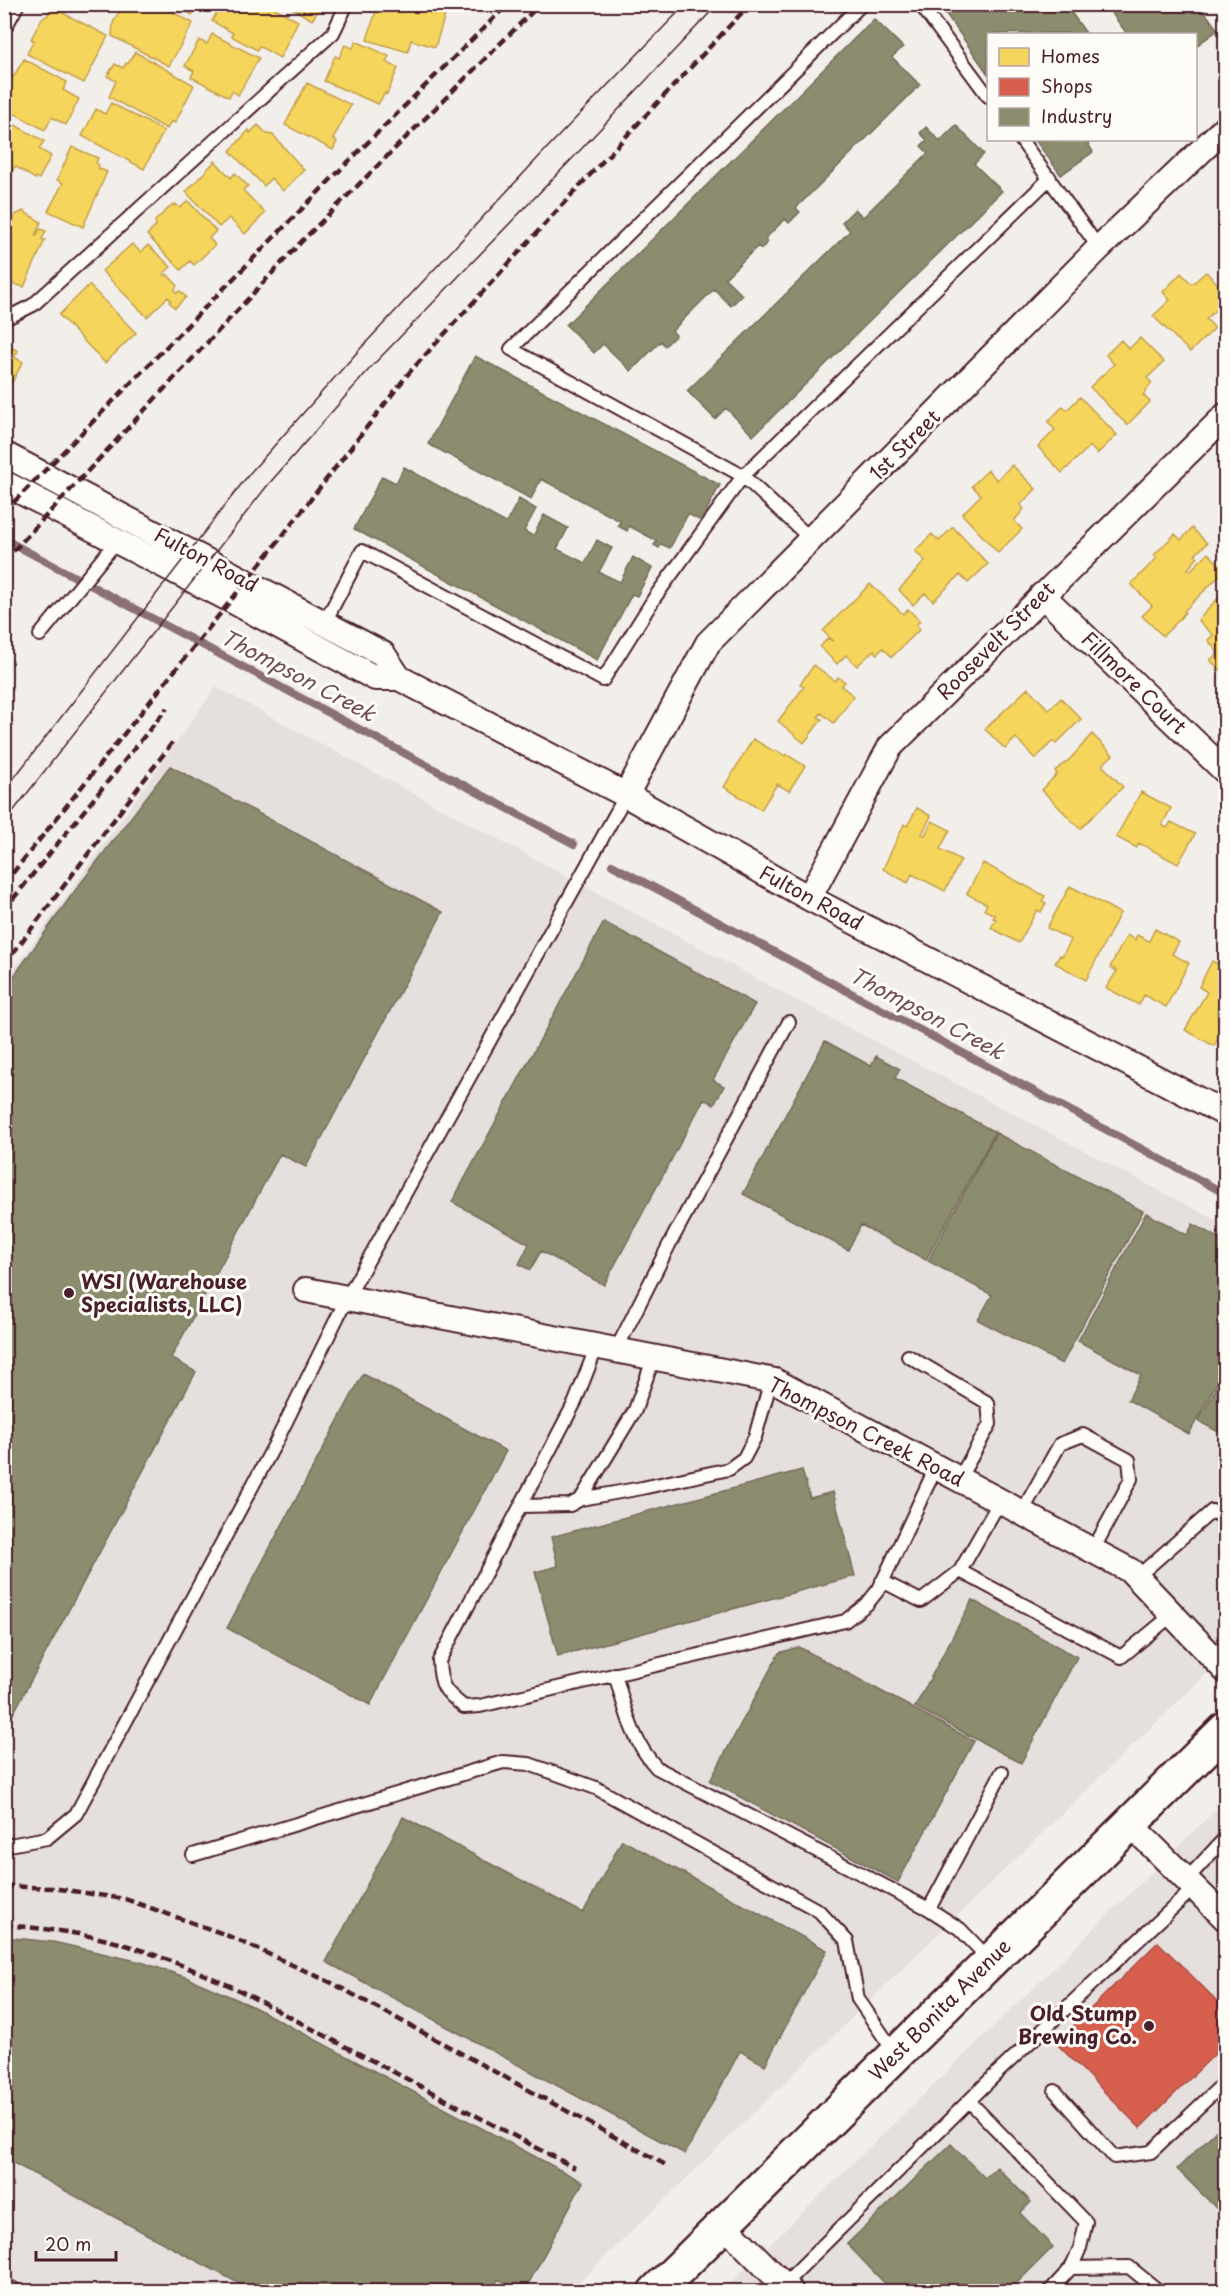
<svg xmlns="http://www.w3.org/2000/svg" width="1230" height="2296" font-family="'Playpen Sans',sans-serif">
<style>
.built{fill:#e5dfdd}
.homes{fill:#f6d55c;stroke:#c29e4d;stroke-width:1.5}
.shops{fill:#d6604d;stroke:#ac4c43;stroke-width:1.5}
.industry{fill:#8c8c6e;stroke:#786b5a;stroke-width:1.5}
.lines{fill:none;stroke-linecap:round;stroke-linejoin:round}
.stream{stroke:#8b6f75;stroke-width:8}
.lane-casing{stroke:#4a1f2b;stroke-width:16}
.street-casing{stroke:#4a1f2b;stroke-width:28}
.secondary-casing{stroke:#4a1f2b;stroke-width:38}
.lane{stroke:#fdfcf7;stroke-width:12}
.street{stroke:#fdfcf7;stroke-width:24}
.secondary{stroke:#fdfcf7;stroke-width:33}
.tram{stroke:#4a1f2b;stroke-width:1.5}
.rail{stroke:#4a1f2b;stroke-width:4.5;stroke-dasharray:9 4.5;stroke-linecap:butt}
.poi-dot{fill:#4a1f2b;stroke:#fdfcf7;stroke-width:2}
.labels{text-anchor:middle;stroke-width:6;stroke-linejoin:round;paint-order:stroke}
.street-label{font-size:20px;fill:#4a1f2b;stroke:#fdfcf7}
.poi-label{font-size:20px;font-weight:bold;fill:#4a1f2b;stroke:#fdfcf7;text-anchor:start}
.water-label{font-size:21px;font-style:italic;fill:#704e56;stroke:#fdfcf7}
</style>
<rect width="100%" height="100%" fill="#f2efeb"/>
<filter id="ink" filterUnits="userSpaceOnUse"><feTurbulence type="fractalNoise" baseFrequency=".0167" numOctaves="2"/><feDisplacementMap in="SourceGraphic" scale="12" xChannelSelector="R" yChannelSelector="G"/><feConvolveMatrix kernelMatrix="1 2 1 2 8 2 1 2 1" color-interpolation-filters="sRGB"/></filter>
<g filter="url(#ink)">
<path class="built" d="M216,687L783,993L1225,1225V1656L570,2291L5,2292V982Z
M1225,1801V2291H722Z"/>
<path class="homes" d="M123,4H158L193,23L169,66L112,36L113,23Z
M172,4H202L201,7L197,5L192,15Z
M222,4H268L298,21L280,58L259,46L257,50L231,36L233,33L212,21Z
M285,4H319L321,6L312,20Z
M378,4L402,12L404,6L415,10L417,4H419L446,12L435,47L411,40L408,52L367,40Z
M51,7L108,36L84,83L27,54L34,40L31,39L42,18L47,16Z
M212,34L259,58L238,95L232,91L229,97L191,77L194,71L185,66L199,40L207,44Z
M356,41L389,56L386,62L398,68L387,94L385,93L378,104L324,81L335,56L339,58L345,45L353,48Z
M135,52L194,85L175,123L171,121L167,129L109,97L116,81L107,76L115,64L123,68L126,63L128,64Z
M24,59L67,82L63,90L79,99L66,125L52,117L45,130L4,108L9,96L4,92Z
M307,83L351,105L333,139L337,141L333,150L285,125Z
M111,103L164,131L144,169L82,136L96,109L105,114Z
M4,119L44,141L39,149L51,156L39,179L36,177L35,179L15,166L10,176L4,173Z
M258,125L267,134L273,135L304,170L283,191L271,178L264,186L230,151L249,130L250,133Z
M72,147L98,158L96,163L99,165L98,168L107,172L83,227L48,211L63,183L57,180Z
M215,161L231,178L235,173L248,186L243,190L265,213L245,234L229,218L219,227L186,192Z
M188,201L216,231L209,238L215,245L194,265L190,261L181,270L147,235L156,226L155,221L173,204L174,206L176,204L180,208Z
M23,211L41,222L35,236H36L40,229L46,231L42,239L45,240L24,287L4,281V228L10,231L15,215Z
M132,244L141,252L148,245L171,267L163,274L165,276L167,274L177,285L175,290L177,293L180,291L186,297L175,308L169,302L171,300L168,297L147,317L102,271Z
M1206,272L1226,292V300L1206,319L1215,328L1190,352L1153,316L1170,300L1163,292L1181,273L1192,284Z
M89,285L136,333L105,363L59,315Z
M1140,338L1164,362L1147,378L1152,383L1143,395L1150,402L1127,425L1090,387L1114,364L1106,355L1121,340L1129,349Z
M4,343L18,351L14,357L23,362L4,397Z
M1080,397L1117,435L1097,454L1090,446L1062,473L1038,447L1055,430L1048,422L1063,406L1067,410Z
M1012,465L1036,489L1020,505L1024,509L1014,521L1022,529L998,553L962,514L981,495L972,486L988,470L997,480Z
M953,527L988,564L968,583L960,575L933,601L925,593L913,605L899,590L925,561L915,551L932,534L939,541Z
M1192,528L1207,543L1195,555L1198,557L1188,569L1190,571L1208,553L1225,570L1184,611L1185,612L1179,620L1163,636L1142,616L1152,606L1131,584L1157,558L1154,555L1175,534L1181,540Z
M870,584L903,614L908,609L920,621L916,625L920,629L892,657L883,648L877,654L874,650L857,666L846,655L837,664L820,647L828,638L833,641L823,631Z
M1221,595L1226,599V675L1210,660L1218,653L1208,640L1213,635L1198,620Z
M814,665L835,681L838,677L845,682L841,686L854,696L834,723L821,713L818,717L822,719L804,743L778,721L804,687L800,684Z
M1028,688L1049,710L1061,698L1081,719L1056,744L1053,741L1035,759L1016,738L1005,749L985,729Z
M1092,734L1113,755L1102,765L1123,787L1080,829L1042,790L1057,774L1055,771L1071,758Z
M753,739L775,752L776,750L785,756L786,754L805,766L789,791L777,784L761,810L724,787Z
M1141,792L1171,808L1162,825L1167,828L1171,822L1195,834L1178,864L1139,843L1137,848L1116,837Z
M917,808L931,816L922,834L925,835L932,821L950,830L940,849L961,860L945,891L912,874L908,883L883,869L904,824L907,826Z
M983,863L1045,896L1042,901L1046,903L1041,912L1037,910L1019,943L991,928L996,919L993,918L995,915L984,910L987,904L967,894Z
M1070,886L1120,913L1086,980L1055,963L1060,955L1062,956L1071,940L1047,928Z
M1155,929L1179,942L1172,954L1189,963L1166,1007L1144,995L1139,1005L1106,988L1117,971L1110,967L1127,935L1135,940L1137,935L1149,941Z
M1225,951L1226,1023L1214,1046L1185,1030L1207,992L1199,987L1212,961L1218,964Z"/>
<path class="shops" d="M1158,1942L1226,2010V2043L1140,2128L1056,2043Z"/>
<path class="industry" d="M939,4H1065L1086,33L988,34V74Z
M1105,4H1199L1218,30L1196,46V34H1127Z
M874,19L903,47L892,57L920,85L796,208L800,212L789,223L785,219L765,239L768,242L761,249L758,246L725,278L742,295L731,306L714,289L672,331L676,335L665,346L661,341L631,371L603,344L594,353L566,325Z
M956,125L984,154L974,164L1002,191L753,436L726,408L715,419L687,391L850,231L842,222L855,209L863,217L928,153L921,146L927,140L920,133L926,127L940,141Z
M1035,140H1086L1093,152L1061,175Z
M475,356L720,485L701,521L688,514L670,548L661,544L659,548L654,545L657,541L629,526L627,531L618,526L620,521L541,479L531,499L428,444Z
M404,467L506,523L519,499L536,509L524,531L533,536L544,515L568,528L557,549L585,563L597,540L612,548L599,572L620,582L633,557L652,568L637,596L632,594L597,660L354,529L382,476L396,483Z
M170,766L443,912L306,1167L280,1154L171,1358L196,1372L4,1731V990L71,896Z
M604,922L755,1004L713,1080L724,1086L714,1105L704,1099L604,1285L541,1251L530,1270L519,1264L529,1244L452,1202Z
M825,1041L871,1066L876,1056L900,1069L895,1078L995,1132L926,1260L861,1225L848,1250L743,1194Z
M996,1133L1143,1211L1062,1364L978,1320L992,1295L928,1261Z
M1146,1213L1187,1235L1193,1224L1225,1241L1220,1252L1226,1255V1366L1189,1434L1128,1400L1141,1375L1078,1341Z
M1226,1371V1436L1198,1421Z
M363,1374L506,1451L370,1705L227,1628Z
M802,1470L810,1498L833,1492L855,1576L558,1656L535,1572L558,1566L551,1537Z
M972,1600L1077,1657L1021,1763L915,1707Z
M799,1647L974,1741L898,1882L710,1781L779,1653Z
M403,1817L583,1913L622,1840L827,1950L765,2065L740,2051L685,2154L326,1962Z
M4,1937L53,1942L141,1962L188,1978L252,2006L583,2182L524,2292L498,2279L492,2292H255L4,2158Z
M1226,2121V2218L1177,2169Z
M951,2144L985,2178L997,2167L1031,2202L1020,2213L1053,2247L1008,2292H893L847,2244Z"/>
<g class="lines">
<path class="stream" d="M4,539L574,844
M612,865L1226,1194"/>
<g class="lane-casing">
<path id="lane" d="M920,4L988,96
M4,30L18,4
M1021,140L1099,248
M4,314L11,316L33,305L333,33L347,4
M812,540L743,476L511,349L862,4
M325,622L362,551L603,680L655,597L743,476L1050,178
M40,635L116,542
M597,1346L575,1402L439,1661C440,1686 444,1691 464,1707L480,1706L845,1621L867,1604L879,1589L936,1467
M616,1350L669,1245L789,1022
M908,1356L988,1403L990,1424L959,1479
M581,1499L642,1488L729,1469L744,1458L755,1437L771,1380
M1000,1501L960,1571L1121,1657L1172,1615
M521,1506L570,1505L581,1499L635,1410L654,1357
M1022,1512L1060,1444L1083,1435L1129,1460L1131,1479L1093,1550
M1137,1577L1212,1511L1226,1519
M882,1581L921,1601L960,1571
M615,1674C625,1708 632,1742 657,1768L929,1909L960,1929L989,1959
M4,1846L47,1838L76,1814L275,1444L347,1298L626,795
M193,1855L503,1762L529,1764L596,1788L819,1911L847,1941L858,1999L895,2053
M1186,1880L1226,1837
M929,1909L1002,1772
M1055,2091L1114,2157L1151,2152L1226,2081
M969,2101L1086,2222L1080,2248L1071,2268L1129,2267L1160,2292
M4,2284L15,2290
M784,2284L995,2075L1194,1888
M1049,2292L1071,2268"/>
</g>
<g class="street-casing">
<path id="street" d="M4,454L383,654L399,678
M4,483L231,600L375,678H399L626,795L809,898L1226,1114
M1042,595L1226,772
M626,795L708,643L1099,248L1226,127
M809,898L890,747L1226,415
M306,1290L775,1381L1131,1571L1226,1671
M1129,1823L1226,1919
M723,2224L791,2292"/>
</g>
<g class="secondary-casing">
<path id="secondary" d="M655,2292L1226,1729"/>
</g>
<use href="#lane" class="lane"/>
<use href="#street" class="street"/>
<use href="#secondary" class="secondary"/>
<path class="tram" d="M4,791L250,473L360,349L550,145L686,4
M4,823L267,486L372,366L570,161L718,4"/>
<path class="rail" d="M4,512L350,160L508,4
M4,561L302,241L540,4
M4,884L280,539L408,374L573,193L750,4
M4,910L167,708
M4,965L175,739
M4,1886L53,1888L125,1899L224,1934L332,1983L666,2165
M4,1925C42,1928 82,1933 119,1943C159,1955 197,1971 235,1988L575,2168"/>
</g>
</g>
<g class="poi-dot">
<circle cx="69" cy="1293" r="6"/>
<circle cx="1149" cy="2026" r="6"/>
</g>
<g class="labels">
<g class="street-label">
<text transform="translate(905 445) rotate(-45)" y="7">1st Street</text>
<text transform="translate(206 560) rotate(28)" y="7">Fulton Road</text>
<text transform="translate(996 641) rotate(-45)" y="7">Roosevelt Street</text>
<text transform="translate(1134 683) rotate(44)" y="7">Fillmore Court</text>
<text transform="translate(811 898) rotate(28)" y="7">Fulton Road</text>
<text transform="translate(866 1432) rotate(27)" y="7">Thompson Creek Road</text>
<text transform="translate(940 2010) rotate(-45)" y="7">West Bonita Avenue</text>
</g>
<g class="poi-label">
<text x="81" y="1289">WSI (Warehouse<tspan x="81" dy="23">Specialists, LLC)</tspan></text>
<text x="1137" y="2021" text-anchor="end">Old Stump<tspan x="1137" dy="23">Brewing Co.</tspan></text>
</g>
<g class="water-label">
<text transform="translate(298 676) rotate(28)" y="7">Thompson Creek</text>
<text transform="translate(927 1014) rotate(28)" y="7">Thompson Creek</text>
</g>
</g>
<rect width="1230" height="2296" fill="none" stroke="#fdfcf7" stroke-width="24"/>
<rect x="12" y="12" width="1206" height="2272" fill="none" stroke="#4a1f2b" stroke-width="2" filter="url(#ink)"/>
<rect x="987" y="33" width="210" height="108" fill="#fdfcf7" stroke="#b5a4a5" stroke-width="1.5"/>
<rect x="999" y="48" width="30" height="18" fill="#f6d55c" stroke="#b5a4a5" stroke-width="1.5"/>
<text x="1041" y="63" font-size="18" fill="#4a1f2b">Homes</text>
<rect x="999" y="78" width="30" height="18" fill="#d6604d" stroke="#b5a4a5" stroke-width="1.5"/>
<text x="1041" y="93" font-size="18" fill="#4a1f2b">Shops</text>
<rect x="999" y="108" width="30" height="18" fill="#8c8c6e" stroke="#b5a4a5" stroke-width="1.5"/>
<text x="1041" y="123" font-size="18" fill="#4a1f2b">Industry</text>
<path d="M36 2251v9h80v-9" fill="none" stroke="#4a1f2b" stroke-width="3"/>
<text x="45" y="2251" font-size="18" fill="#4a1f2b" stroke="#fdfcf7" stroke-width="4.5" paint-order="stroke">20 m</text>
</svg>
